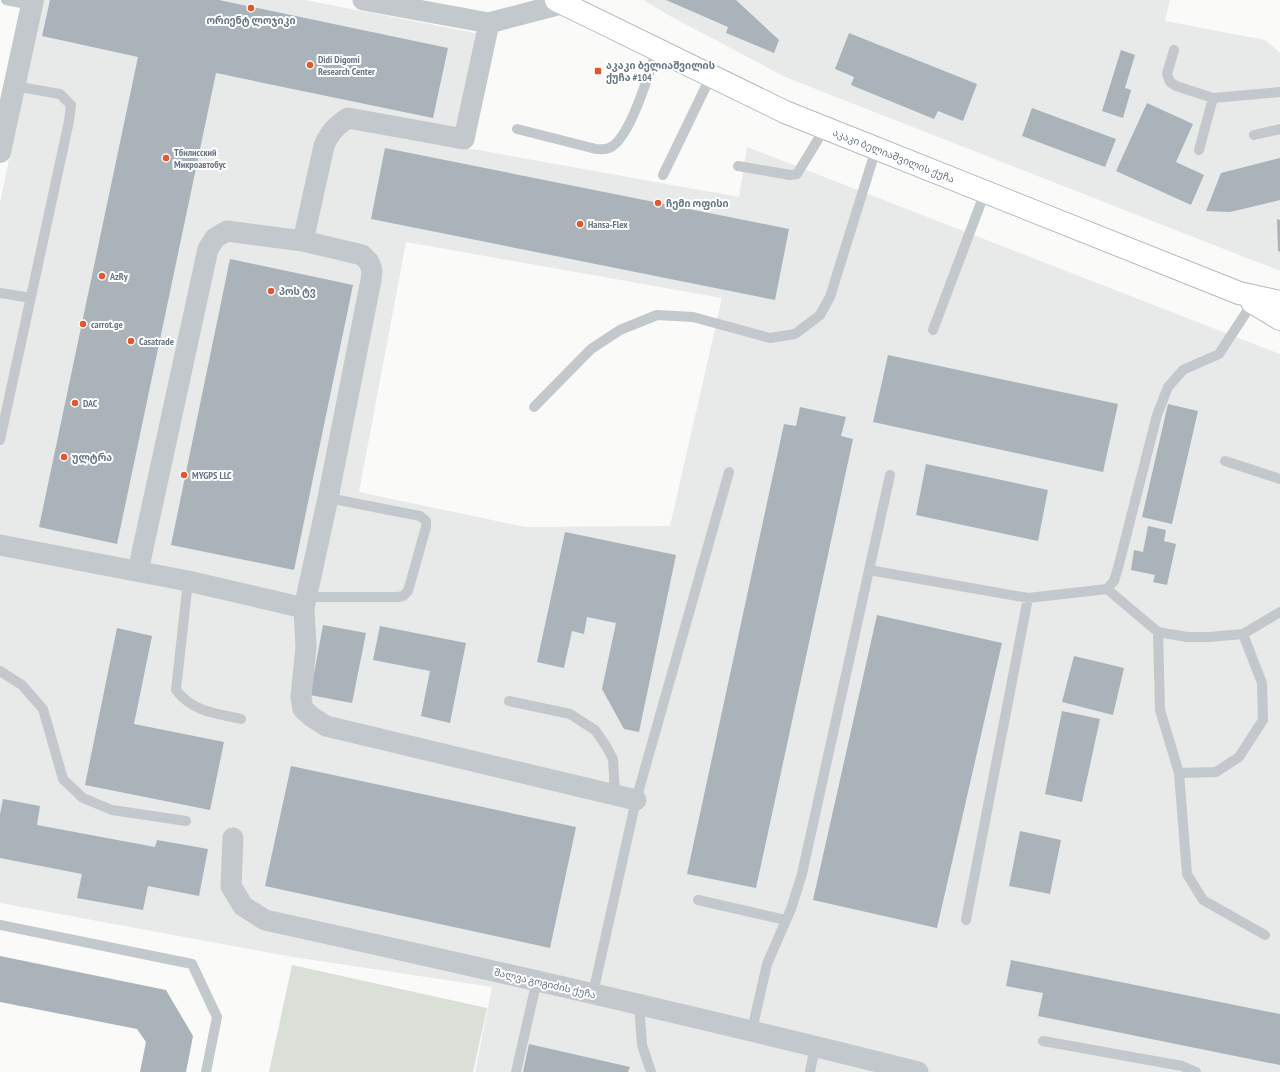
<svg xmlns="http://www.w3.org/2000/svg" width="1280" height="1072" font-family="'PT Sans Narrow','Noto Sans Georgian',sans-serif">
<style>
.built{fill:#e8e9e9;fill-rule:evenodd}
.green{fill:#dadfd7}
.building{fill:#aab3b9}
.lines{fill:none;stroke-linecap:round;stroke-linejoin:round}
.secondary-casing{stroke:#b3babf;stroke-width:24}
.service{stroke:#c3c8cc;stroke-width:10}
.minor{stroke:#c3c8cc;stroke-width:21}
.tertiary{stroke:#c3c8cc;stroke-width:22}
.secondary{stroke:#fff;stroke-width:22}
.poi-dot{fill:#e4572e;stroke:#fff;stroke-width:1.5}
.labels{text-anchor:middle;stroke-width:4;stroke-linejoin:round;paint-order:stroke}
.poi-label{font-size:10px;font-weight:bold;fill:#657683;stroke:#fff;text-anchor:start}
.street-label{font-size:10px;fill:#657683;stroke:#fff}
</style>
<rect width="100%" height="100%" fill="#fafaf8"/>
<path class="built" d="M41,0H305L491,36L467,148L739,197L747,147L1280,354V1072H475L492,987L287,956L0,903V203ZM406,242L722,298L670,526L525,527L359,492Z
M643,0H1170L1165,21L1265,40L1280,53V271L785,77L670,16Z"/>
<path class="green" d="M292,965L487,1008L473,1072H269Z"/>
<path class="building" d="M50,0H219L448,48L433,118L216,73L117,544L39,527L138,57L42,36Z
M666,0H736L779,40L774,53L726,33L728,27Z
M849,33L977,84L963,121L938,111L934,119L851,85L854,77L835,69Z
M1121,50L1135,55L1125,88L1131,90L1123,118L1102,111Z
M1147,103L1193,124L1176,162L1204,175L1191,205L1116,171Z
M1032,108L1116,139L1105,167L1022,136Z
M385,148L789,229L775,300L371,219Z
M1280,158V200L1230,212L1206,211L1221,173Z
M1277,219L1280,220V252L1278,251Z
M230,259L353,285L294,570L171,545Z
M888,355L1118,404L1103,472L873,422Z
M1168,404L1198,411L1172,524L1142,517Z
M800,407L846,417L841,436L853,439L756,888L687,874L784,424L796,426Z
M926,464L1048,490L1038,541L916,515Z
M1148,526L1166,530L1164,541L1176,544L1167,585L1153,582L1155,575L1131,570L1134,550L1143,552Z
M565,532L676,555L639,732L624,729L602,689L616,623L587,617L584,634L572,631L564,668L537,662Z
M877,615L1002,643L937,928L813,900Z
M323,625L366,633L352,703L310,695Z
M380,626L466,643L450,723L421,716L430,671L373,660Z
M117,628L152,636L134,724L224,742L210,810L85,785Z
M1074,656L1124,668L1113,715L1062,702Z
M1062,711L1100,719L1082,802L1045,794Z
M291,766L576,827L550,948L265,886Z
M3,799L40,806L37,825L155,847L157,840L208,849L199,896L148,886L143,910L77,898L82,874L0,858V814Z
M1020,831L1061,840L1050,894L1009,886Z
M0,956L166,990L193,1036L186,1072H140L146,1042L137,1029L0,1002Z
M1011,960L1280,1014V1065L1038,1016L1043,993L1006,986Z
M529,1044L630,1067L628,1072H523Z"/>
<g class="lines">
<g class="secondary-casing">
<g id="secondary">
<path id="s1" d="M556,0L785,112L1239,293L1280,302"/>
<path d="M1252,302L1280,319"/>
</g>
</g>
<path class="service" d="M6,0L32,5
M1174,50L1167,74L1170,82L1176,86L1213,98L1280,92
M517,129L596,149C600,149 605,150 609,148C630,140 649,72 657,50
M1254,135L1280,129
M1199,150L1213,98
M738,166L790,175L797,174L825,128
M663,175L711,76
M0,293L31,298
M933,330L985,192
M534,407L591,349L620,330L657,315L693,317L770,338L795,334L820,315L830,297L876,149
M0,440L69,121L71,105L60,94L14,86
M1225,461L1280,479
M869,570L1028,598L1107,589L1114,581L1118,568L1157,415L1168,387L1183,370L1219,354L1253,302
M188,581L176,690C193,712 215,713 241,719
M1107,589L1158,632L1187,637H1209L1243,634L1280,612
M306,597H398L403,596L408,591L426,527V521L420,516L328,498
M1158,632L1160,710L1179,773L1187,874L1203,900L1265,935
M0,671L22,685L43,709L63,779L83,798L112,810L186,821
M509,701L570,714L595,730L606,746L613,759L615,795
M1179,773L1216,772L1239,757L1263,720L1262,683L1243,634
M698,900L786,920
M966,920L1028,598
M0,925L192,964L217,1017L206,1072
M593,993L636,800L729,472
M639,1004L642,1045L651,1072
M752,1030L767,964L791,909L802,874L890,475
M1043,1041L1182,1066L1196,1072
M516,1072L537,980
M810,1072L815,1046"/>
<path class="minor" d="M363,0L489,23L561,4
M303,241L324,146C329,133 336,126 348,118L464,139L489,23
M0,545L188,581L304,608
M138,571L208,249L215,238L227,231L303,241L362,255L369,262L372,271L371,280L328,498L304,608L306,647L301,697L303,709L312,717L326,726L636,800
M233,838L231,886L243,906L265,920C483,968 701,1017 918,1072"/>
<path class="tertiary" d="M0,152L33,0"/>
<use href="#secondary" class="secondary"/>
</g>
<g class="poi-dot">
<circle cx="251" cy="8" r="4"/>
<circle cx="310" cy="65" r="4"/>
<rect x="594" y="67" width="8" height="8" rx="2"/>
<circle cx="166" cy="158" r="4"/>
<circle cx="658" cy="203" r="4"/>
<circle cx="580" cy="224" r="4"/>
<circle cx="102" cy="276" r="4"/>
<circle cx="271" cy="291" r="4"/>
<circle cx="83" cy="324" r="4"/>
<circle cx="131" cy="341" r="4"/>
<circle cx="75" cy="403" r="4"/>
<circle cx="64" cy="457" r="4"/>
<circle cx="184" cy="475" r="4"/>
</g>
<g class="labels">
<g class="poi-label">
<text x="251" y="24" text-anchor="middle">ორიენტ ლოჯიკი</text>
<text x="318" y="63">Didi Digomi<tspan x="318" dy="12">Research Center</tspan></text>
<text x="606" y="69">აკაკი ბელიაშვილის<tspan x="606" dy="12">ქუჩა #104</tspan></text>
<text x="174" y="156">Тбилисский<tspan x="174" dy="12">Микроавтобус</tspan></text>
<text x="666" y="207">ჩემი ოფისი</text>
<text x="588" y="228">Hansa-Flex</text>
<text x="110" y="280">AzRy</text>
<text x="279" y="295">პოს ტვ</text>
<text x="91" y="328">carrot.ge</text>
<text x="139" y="345">Casatrade</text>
<text x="83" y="407">DAC</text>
<text x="72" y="461">ულტრა</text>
<text x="192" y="479">MYGPS LLC</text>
</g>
<g class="street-label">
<text dy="4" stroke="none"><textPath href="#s1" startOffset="372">აკაკი ბელიაშვილის ქუჩა</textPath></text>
<text transform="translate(545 983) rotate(13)" y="4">შალვა გოგიძის ქუჩა</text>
</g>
</g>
</svg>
